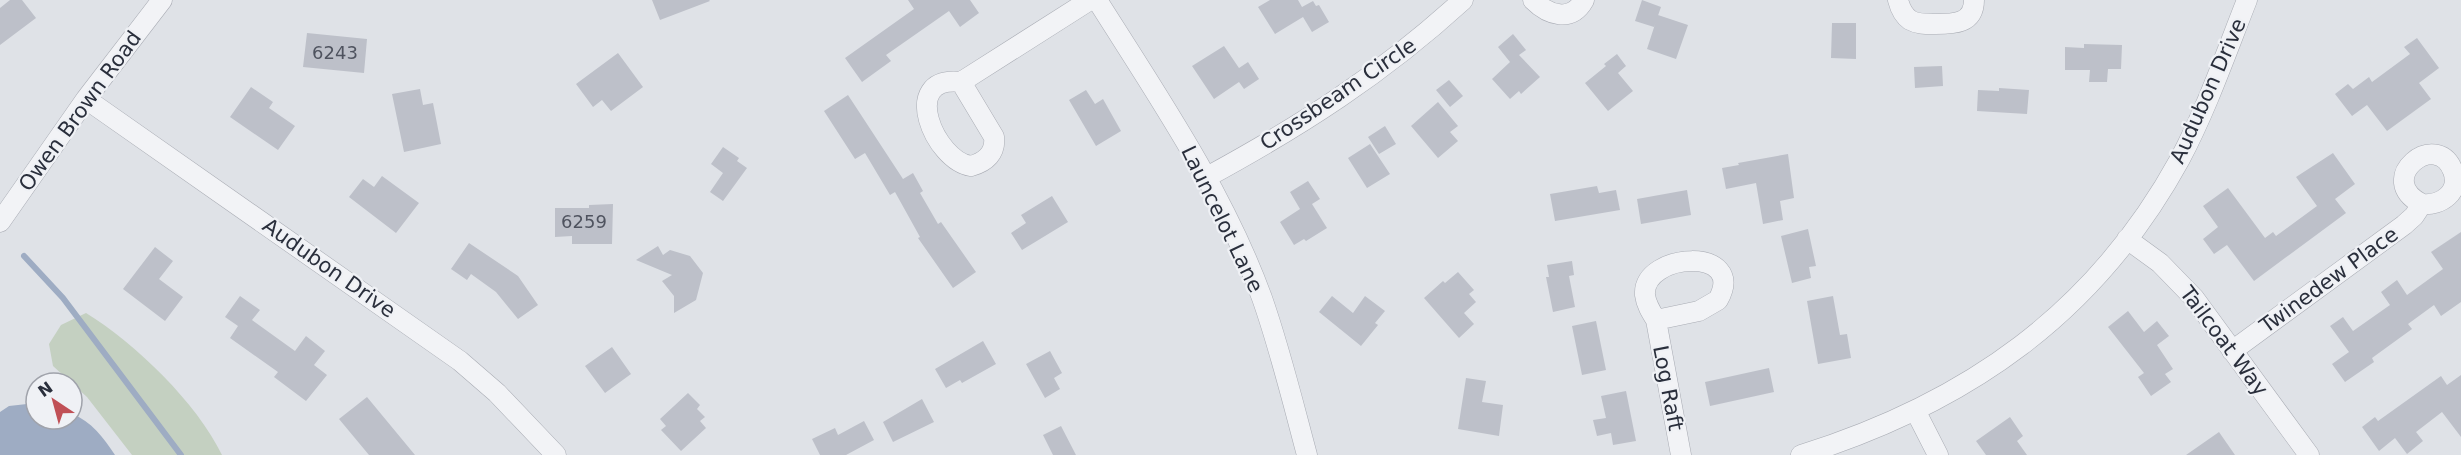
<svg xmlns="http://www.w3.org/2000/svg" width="2461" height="455" font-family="'DejaVu Sans',sans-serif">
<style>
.green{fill:#c4d0c1}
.water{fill:#9eacc3}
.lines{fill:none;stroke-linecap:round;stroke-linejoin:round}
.stream{stroke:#9eacc3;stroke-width:6}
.building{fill:#bdc0c9}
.minor-casing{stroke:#a9acb4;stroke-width:21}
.minor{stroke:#f2f3f6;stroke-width:20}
.labels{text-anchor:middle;stroke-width:4.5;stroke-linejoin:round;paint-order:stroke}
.number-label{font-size:18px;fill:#4f535f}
.street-label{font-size:21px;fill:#2a2f3c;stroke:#eff1f5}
</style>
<rect width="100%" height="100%" fill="#dfe2e7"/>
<path class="green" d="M86,313C135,343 197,403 222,455H132L87,397L53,366L49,344L61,325Z"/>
<path class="water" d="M36,403V419H72V414C91,421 104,438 115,455H0V412L9,406Z"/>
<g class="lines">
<path class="stream" d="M24,256L63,298L181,455"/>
</g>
<path class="building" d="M10,0H22L36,18L0,45V8Z
M652,0H709L710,1L660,20Z
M908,0H970L979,13L960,27L949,11L886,55L891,61L862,82L845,58L914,9Z
M1270,0H1298L1302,7L1313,1L1316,6L1319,5L1329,22L1312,32L1303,17L1275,34L1258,7Z
M1642,0L1661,7L1654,27L1635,21Z
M1658,15L1688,25L1676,59L1647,49Z
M1832,23H1856V59L1831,58Z
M307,33L367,39L364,73L303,67Z
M1513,34L1526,50L1519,55L1540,77L1521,94L1519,91L1510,99L1492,79L1510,62L1498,47Z
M2417,38L2439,68L2419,83L2431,99L2387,131L2367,105L2352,116L2335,94L2348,84L2353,89L2369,77L2372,82L2410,54L2404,47Z
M2084,44L2122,45L2121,69H2108L2107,82H2089L2090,70H2065V47L2084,48Z
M1224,46L1239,68L1248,62L1259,79L1244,89L1239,82L1214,99L1192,66Z
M618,53L643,87L611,111L602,100L593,107L576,84Z
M1617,54L1626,66L1618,73L1633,91L1608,111L1585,83L1606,66L1604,64Z
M1942,66L1943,86L1915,88L1914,67Z
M1449,80L1463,96L1450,107L1436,90Z
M251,87L273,102L269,108L295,126L278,150L230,117Z
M1999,88L2029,90L2027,114L1977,111L1978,90L1999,91Z
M420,89L423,105L433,103L441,144L404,152L392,94Z
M1086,90L1095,104L1103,99L1121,131L1096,146L1069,100Z
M848,95L903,179L913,173L923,191L920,193L938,224L941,222L976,272L953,288L918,238L920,237L895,192L890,195L865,153L855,159L824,111Z
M1438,102L1458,126L1450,132L1458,141L1438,158L1411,126Z
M1385,126L1396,144L1379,154L1368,137Z
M1370,144L1390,174L1367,188L1348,158Z
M723,147L739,158L737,161L747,168L723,201L710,192L723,173L711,164Z
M2333,153L2355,184L2335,199L2346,213L2254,281L2227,245L2214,254L2203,239L2218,227L2203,206L2228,188L2265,238L2273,232L2276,236L2317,206L2296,177Z
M1788,154L1794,198L1780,201L1783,220L1763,224L1756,183L1726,189L1722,168L1739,165L1738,163Z
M382,176L419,203L396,233L349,197L363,179L374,187Z
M1308,181L1320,199L1312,204L1327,228L1306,241L1304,239L1294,245L1280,222L1300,209L1290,192Z
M1597,186L1599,193L1616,190L1620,210L1555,221L1550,194Z
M1687,190L1691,215L1641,224L1637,199Z
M1052,196L1068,222L1022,250L1011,233L1026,223L1021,215Z
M613,204L612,244H572V236L555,237V208H589V205Z
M1808,229L1816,266L1809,267L1811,278L1792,283L1781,236Z
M2461,232V302L2441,316L2434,305L2408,324L2412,329L2372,358L2374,362L2345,382L2332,364L2349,352L2330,326L2343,317L2353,331L2390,305L2381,292L2397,280L2407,295L2443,269L2431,252Z
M469,243L518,276L538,305L518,319L496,292L471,274L467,280L451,269Z
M658,246L663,255L670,250L690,256L703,273L696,300L674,313V296L662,281L672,275L636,260Z
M155,247L173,261L159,279L183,297L165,321L123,289Z
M1572,261L1574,275L1569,276L1575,307L1553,312L1546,277H1549L1547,265Z
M1458,272L1474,290L1469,294L1476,302L1464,313L1474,324L1459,338L1424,298L1443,281L1445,283Z
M240,296L260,310L252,320L295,351L306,336L325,351L314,365L327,375L306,401L274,377L278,372L230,338L238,326L225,317Z
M1332,296L1353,313L1365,296L1385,311L1375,323L1378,325L1361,346L1319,312Z
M1833,296L1840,335L1847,334L1851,358L1818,364L1807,301Z
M2128,311L2144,332L2157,321L2169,336L2157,345L2173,369L2165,374L2171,382L2151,396L2138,377L2144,373L2108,327Z
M1596,321L1606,370L1582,375L1572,326Z
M983,341L996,364L962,383L960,380L946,388L935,369Z
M612,347L631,374L605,393L585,366Z
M1050,351L1062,373L1054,378L1060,389L1045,398L1026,364Z
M1769,368L1774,392L1710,406L1705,382Z
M2461,375V437L2442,412L2416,432L2423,441L2407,454L2395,438L2379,451L2362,427L2375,417L2378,421L2441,376L2447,385Z
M1466,378L1486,381L1482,402L1503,405L1499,436L1458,429Z
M1626,391L1636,441L1613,445L1611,433L1597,436L1593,420L1606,418L1601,396Z
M688,393L700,405L697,409L705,417L700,421L706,428L681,451L661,430L666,426L660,419Z
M367,397L415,455H369L339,419Z
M922,399L934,422L893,442L883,422Z
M2010,417L2023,436L2017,441L2027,455H1986L1976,441Z
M864,421L874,440L846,455H820L812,439L835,428L838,435Z
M1061,426L1076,455H1053L1043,435Z
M2219,432L2235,455H2186Z"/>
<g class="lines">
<g class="minor-casing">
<path id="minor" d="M1097,0C1157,95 1223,191 1262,298C1280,349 1293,403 1307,455
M1533,0C1548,15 1571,23 1584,0
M1898,0C1900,8 1903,15 1910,20C1917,24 1925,24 1933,24C1952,24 1974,25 1974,0
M961,82L994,137C996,153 986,162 971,166C935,161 898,75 961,82L1090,0
M86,99L460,361L497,393L556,455
M1205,178C1301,126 1382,74 1463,0
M0,222L86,99L162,0
M2127,239L2160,263L2194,298L2309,455
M1656,320L1699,311L1718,300C1748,246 1642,252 1645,295C1646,304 1651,312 1656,320L1681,455
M2232,351L2404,225L2414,216L2422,204C2441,206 2461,192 2453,171C2437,128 2373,179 2422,204
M1916,412L1938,455
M1801,455C1967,403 2095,314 2180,159C2207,108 2226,53 2247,0"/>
</g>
<use href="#minor" class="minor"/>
</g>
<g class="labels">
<g class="number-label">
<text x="335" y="59">6243</text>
<text x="584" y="228">6259</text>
</g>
<g class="street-label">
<text transform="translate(2208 91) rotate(-66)" y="7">Audubon Drive</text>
<text transform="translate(1338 94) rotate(-34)" y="7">Crossbeam Circle</text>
<text transform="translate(80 111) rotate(-54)" y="7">Owen Brown Road</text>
<text transform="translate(1222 219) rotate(64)" y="7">Launcelot Lane</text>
<text transform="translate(329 268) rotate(35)" y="7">Audubon Drive</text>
<text transform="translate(2329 280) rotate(-36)" y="7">Twinedew Place</text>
<text transform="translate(2224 341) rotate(53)" y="7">Tailcoat Way</text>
<text transform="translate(1668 388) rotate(79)" y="7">Log Raft</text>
</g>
</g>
<g transform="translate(54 401) rotate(324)"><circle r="28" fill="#eff1f5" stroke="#a0a3ab" stroke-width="1.5"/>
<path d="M0-4.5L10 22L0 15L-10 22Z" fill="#c05056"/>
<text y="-9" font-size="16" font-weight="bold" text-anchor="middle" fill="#2a2f3c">N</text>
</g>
</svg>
